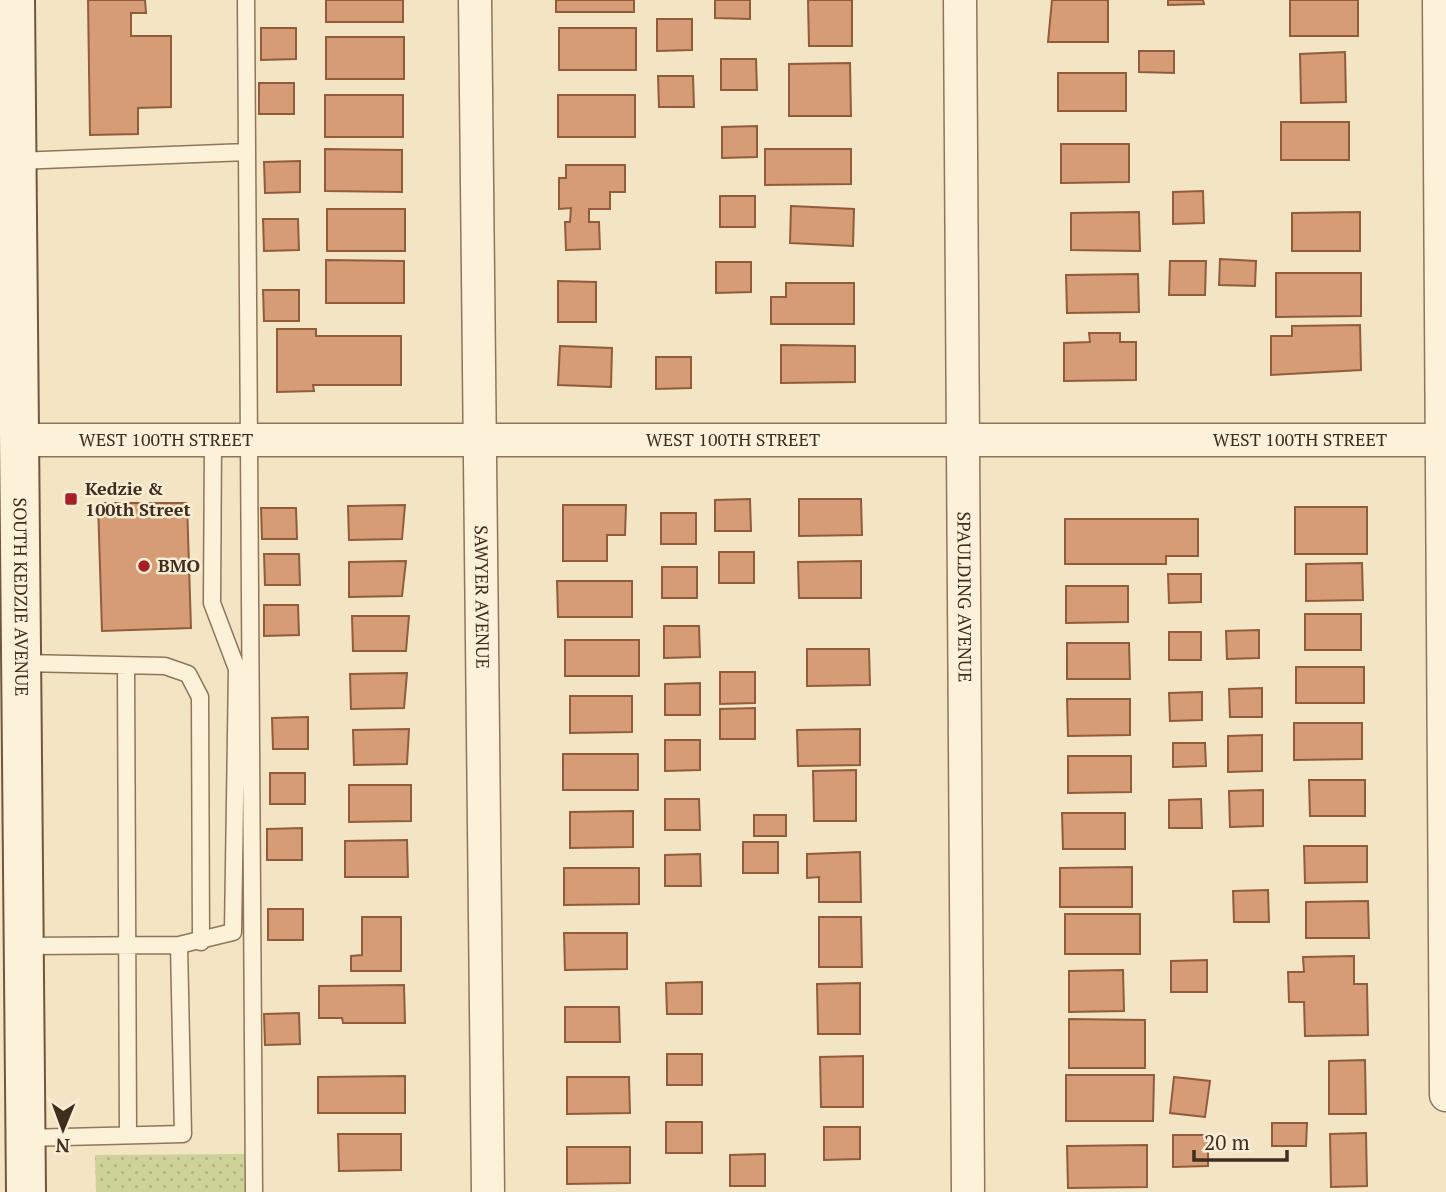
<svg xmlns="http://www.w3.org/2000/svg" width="1446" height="1192" font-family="'PT Serif',serif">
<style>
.grass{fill:url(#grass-dots)}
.building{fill:#d59c76;stroke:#925c3b;stroke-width:2}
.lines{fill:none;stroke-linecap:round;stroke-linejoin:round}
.lane-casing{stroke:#907558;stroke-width:19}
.street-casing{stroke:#907558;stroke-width:35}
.secondary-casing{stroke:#72563b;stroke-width:42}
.lane{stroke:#fcf1d9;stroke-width:16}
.street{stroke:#fcf1d9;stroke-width:32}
.secondary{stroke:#fcf1d9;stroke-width:38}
.poi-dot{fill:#a62124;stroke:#f9eed5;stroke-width:2.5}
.labels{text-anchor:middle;stroke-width:5;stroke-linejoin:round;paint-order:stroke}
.street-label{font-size:18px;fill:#3f2d1d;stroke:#f9eed5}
.poi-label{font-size:18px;font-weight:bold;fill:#3f2d1d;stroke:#f9eed5;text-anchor:start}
</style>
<defs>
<pattern id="grass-dots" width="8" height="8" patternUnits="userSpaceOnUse" patternTransform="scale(1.75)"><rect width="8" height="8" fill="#cdd396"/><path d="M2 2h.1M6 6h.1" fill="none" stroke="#b1b581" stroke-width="1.8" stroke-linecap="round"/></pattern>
</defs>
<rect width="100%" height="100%" fill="#f3e4c4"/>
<path class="grass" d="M246,1154V1192H96L95,1155Z"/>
<path class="building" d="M88,0H145L146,13H131V36H171V107L138,108V134L90,135Z
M326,0H403V22H326Z
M556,0H634V12H556Z
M715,0H750V19L715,18Z
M808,0H852V46H809Z
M1052,0H1108V42H1048Z
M1168,0H1203L1204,4L1168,5Z
M1290,0H1358V36H1290Z
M657,19H692V50L657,51Z
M261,28H296V59L261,60Z
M559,28H636V70H559Z
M326,37H404V79H326Z
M1139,51H1174V73L1139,72Z
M1345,52L1346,102L1301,103L1300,54Z
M721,59H756L757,90H721Z
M850,63L851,116H789V64Z
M1058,73H1126V111H1058Z
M658,76H693L694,107H659Z
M259,83H294V114H259Z
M325,95H403V137H325Z
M558,95H635V137H558Z
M1281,122H1349V160H1281Z
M757,126V157L722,158V127Z
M1061,144H1129V182L1061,183Z
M325,149L402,150V192L325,191Z
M765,149H851V184L765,185Z
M300,161V192L265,193L264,162Z
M566,165H625V192H610V209H589V222H599L600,249L566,250L565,222H570L571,208L559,209V178H566Z
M1203,191L1204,223L1173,224V192Z
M720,196H755V227H720Z
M791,206L854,209L853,246L790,243Z
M327,209H405V251H327Z
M1139,212L1140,251L1071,250V213Z
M1360,212V251H1292V213Z
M263,219H298L299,250L264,251Z
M1220,259L1256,261L1255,286L1219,285Z
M326,260L404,261V303H326Z
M1170,261H1206L1205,295H1169Z
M716,262H751V292L716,293Z
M1276,273H1361V316L1276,317Z
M1138,274L1139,312L1067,313L1066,275Z
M558,281L596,282V322H558Z
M786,283H854V324H771V297H786Z
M263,290H299V321H264Z
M1360,325L1361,370L1271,375V336H1292V326Z
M277,329H316V336H401V385H313L314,391L277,392Z
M1089,333H1120V342H1136V380L1064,381V343L1090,342Z
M781,345L855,346V382L781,383Z
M560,346L612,348L611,387L558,385Z
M656,357H691V388L656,389Z
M750,499L751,531H715V500Z
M799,499H861L862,535L799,536Z
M98,503H187L191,628L102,631Z
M405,505L402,539L349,540L348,506Z
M563,505H626L625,535H607V561H563Z
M1295,507H1367V554H1295Z
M261,508H296L297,539H262Z
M661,513H696V544H661Z
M1065,519H1198V556H1166V564H1065Z
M719,552H754V583H719Z
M264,554H299L300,585H265Z
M406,561L402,596L349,597V562Z
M861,561V598H799L798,562Z
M1362,563L1363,600L1306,601V564Z
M662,567H697V598H662Z
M1168,574H1201V602L1169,603Z
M557,581H632V617H558Z
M1066,586H1128V622L1066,623Z
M264,605H298L299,635L264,636Z
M1305,614H1361V650H1305Z
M352,616H409L406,651H353Z
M664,626H699L700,657L664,658Z
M1259,630V658L1227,659L1226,631Z
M1169,632H1201V660H1169Z
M565,640H639V676H565Z
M1067,643H1129L1130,679H1067Z
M807,649H869L870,685L807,686Z
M1296,667H1364V703H1296Z
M720,672H755V703L720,704Z
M407,673L404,708L351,709L350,674Z
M700,683V715H665V684Z
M1262,688V717H1230L1229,689Z
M1202,692V720L1170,721L1169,693Z
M570,696H632V732L570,733Z
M1067,699H1130V735L1068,736Z
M755,708V739H720V709Z
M308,717V749H273L272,718Z
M1294,723H1362V759L1294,760Z
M409,729L407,764L354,765L353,730Z
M860,729V765L798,766L797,730Z
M1262,735V771L1228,772V736Z
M665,740H700V770L665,771Z
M1173,743H1205L1206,766L1173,767Z
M563,754H638V790H563Z
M1068,756H1131V792L1068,793Z
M856,770V821H814L813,771Z
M270,773H305V804H270Z
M1309,780H1365V816H1310Z
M349,785H411V821L349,822Z
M1263,790V826L1230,827L1229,791Z
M665,799H699L700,830H665Z
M1201,799L1202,828H1169V800Z
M633,811V847L570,848V812Z
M1062,813H1125V849H1063Z
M754,815H786V836H754Z
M302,828V860H267V829Z
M407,840L408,877H345V841Z
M743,842H778V873H743Z
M1304,846H1367V882L1305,883Z
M860,852L861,902H819V877L807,878V854Z
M700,854L701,886H665V855Z
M1132,867V907H1060V868Z
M564,868H639V904L564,905Z
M1268,890L1269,922H1234L1233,891Z
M1368,901L1369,938H1306V902Z
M268,909H303V940H268Z
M1065,914H1140V954H1065Z
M362,917H401V971H351V956L362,955Z
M819,917H861L862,967H819Z
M564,933H627V969L565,970Z
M1354,956V984H1367L1368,1035L1305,1036L1304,1002H1289L1288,972H1304L1303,957Z
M1207,960V992H1171V961Z
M1123,970L1124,1011L1069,1012V971Z
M702,982V1014H667L666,983Z
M860,983V1034H818L817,984Z
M404,985L405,1023H343L342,1018H319V986Z
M565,1007H619L620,1042H565Z
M299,1013L300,1044L265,1045L264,1014Z
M1069,1019L1145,1020V1068H1069Z
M667,1054H702V1085H667Z
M863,1056V1107H821L820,1057Z
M1365,1060L1366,1114H1329V1061Z
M1066,1075H1154L1153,1121H1066Z
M405,1076V1113H318V1077Z
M567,1077H629L630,1113L567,1114Z
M1174,1077L1210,1081L1205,1117L1170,1113Z
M666,1122H702V1153H666Z
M1272,1123H1307L1306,1146H1272Z
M824,1127H860V1159L824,1160Z
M1366,1133L1367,1186L1331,1187L1330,1134Z
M338,1134H401V1170L339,1171Z
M1173,1135H1208V1166L1173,1167Z
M1147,1145V1187L1068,1188L1067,1146Z
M567,1147H630V1183L567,1184Z
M765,1154V1186H730V1155Z"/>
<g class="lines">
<g class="lane-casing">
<path id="lane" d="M246,0L254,1192
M17,161L247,152
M22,663L165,666L188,674L200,697L201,942
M126,666L128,1135
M24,946L179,945L233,932L237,669L212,603L213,440
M25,1138L183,1134L179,945"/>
</g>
<g class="street-casing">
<g id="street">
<path id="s1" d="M475,0L488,1192"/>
<path id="s2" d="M960,0L968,1192"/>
<path d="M1439,0L1446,1095"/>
<path id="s3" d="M19,440H1446"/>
</g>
</g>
<g class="secondary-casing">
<g id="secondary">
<path id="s4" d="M15,0L26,1192"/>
</g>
</g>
<use href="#lane" class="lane"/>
<use href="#street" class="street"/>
<use href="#secondary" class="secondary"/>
</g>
<g class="poi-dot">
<rect x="64" y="492" width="14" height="14" rx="3.5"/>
<circle cx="144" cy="566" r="7"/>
</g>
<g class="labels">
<g class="street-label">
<text dy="6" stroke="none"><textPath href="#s3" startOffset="147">WEST 100TH STREET</textPath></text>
<text dy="6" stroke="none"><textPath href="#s3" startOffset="714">WEST 100TH STREET</textPath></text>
<text dy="6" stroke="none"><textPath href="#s3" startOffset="1281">WEST 100TH STREET</textPath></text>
<text dy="6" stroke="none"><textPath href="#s4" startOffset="597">SOUTH KEDZIE AVENUE</textPath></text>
<text dy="6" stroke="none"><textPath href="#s1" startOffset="597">SAWYER AVENUE</textPath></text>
<text dy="6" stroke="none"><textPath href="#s2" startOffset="597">SPAULDING AVENUE</textPath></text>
</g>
<g class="poi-label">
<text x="85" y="495">Kedzie &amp;<tspan x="85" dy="21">100th Street</tspan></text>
<text x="158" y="572">BMO</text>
</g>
</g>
<g transform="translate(63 1129) rotate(181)" stroke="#f9eed5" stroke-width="5" paint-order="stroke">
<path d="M0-5L12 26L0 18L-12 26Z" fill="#3f2d1d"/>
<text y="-10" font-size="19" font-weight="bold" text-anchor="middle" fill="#3f2d1d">N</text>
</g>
<path d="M1194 1150v10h93v-10" fill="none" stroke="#3f2d1d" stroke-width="3.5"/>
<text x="1204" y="1150" font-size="21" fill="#3f2d1d" stroke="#f9eed5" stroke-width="5" paint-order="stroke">20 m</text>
</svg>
